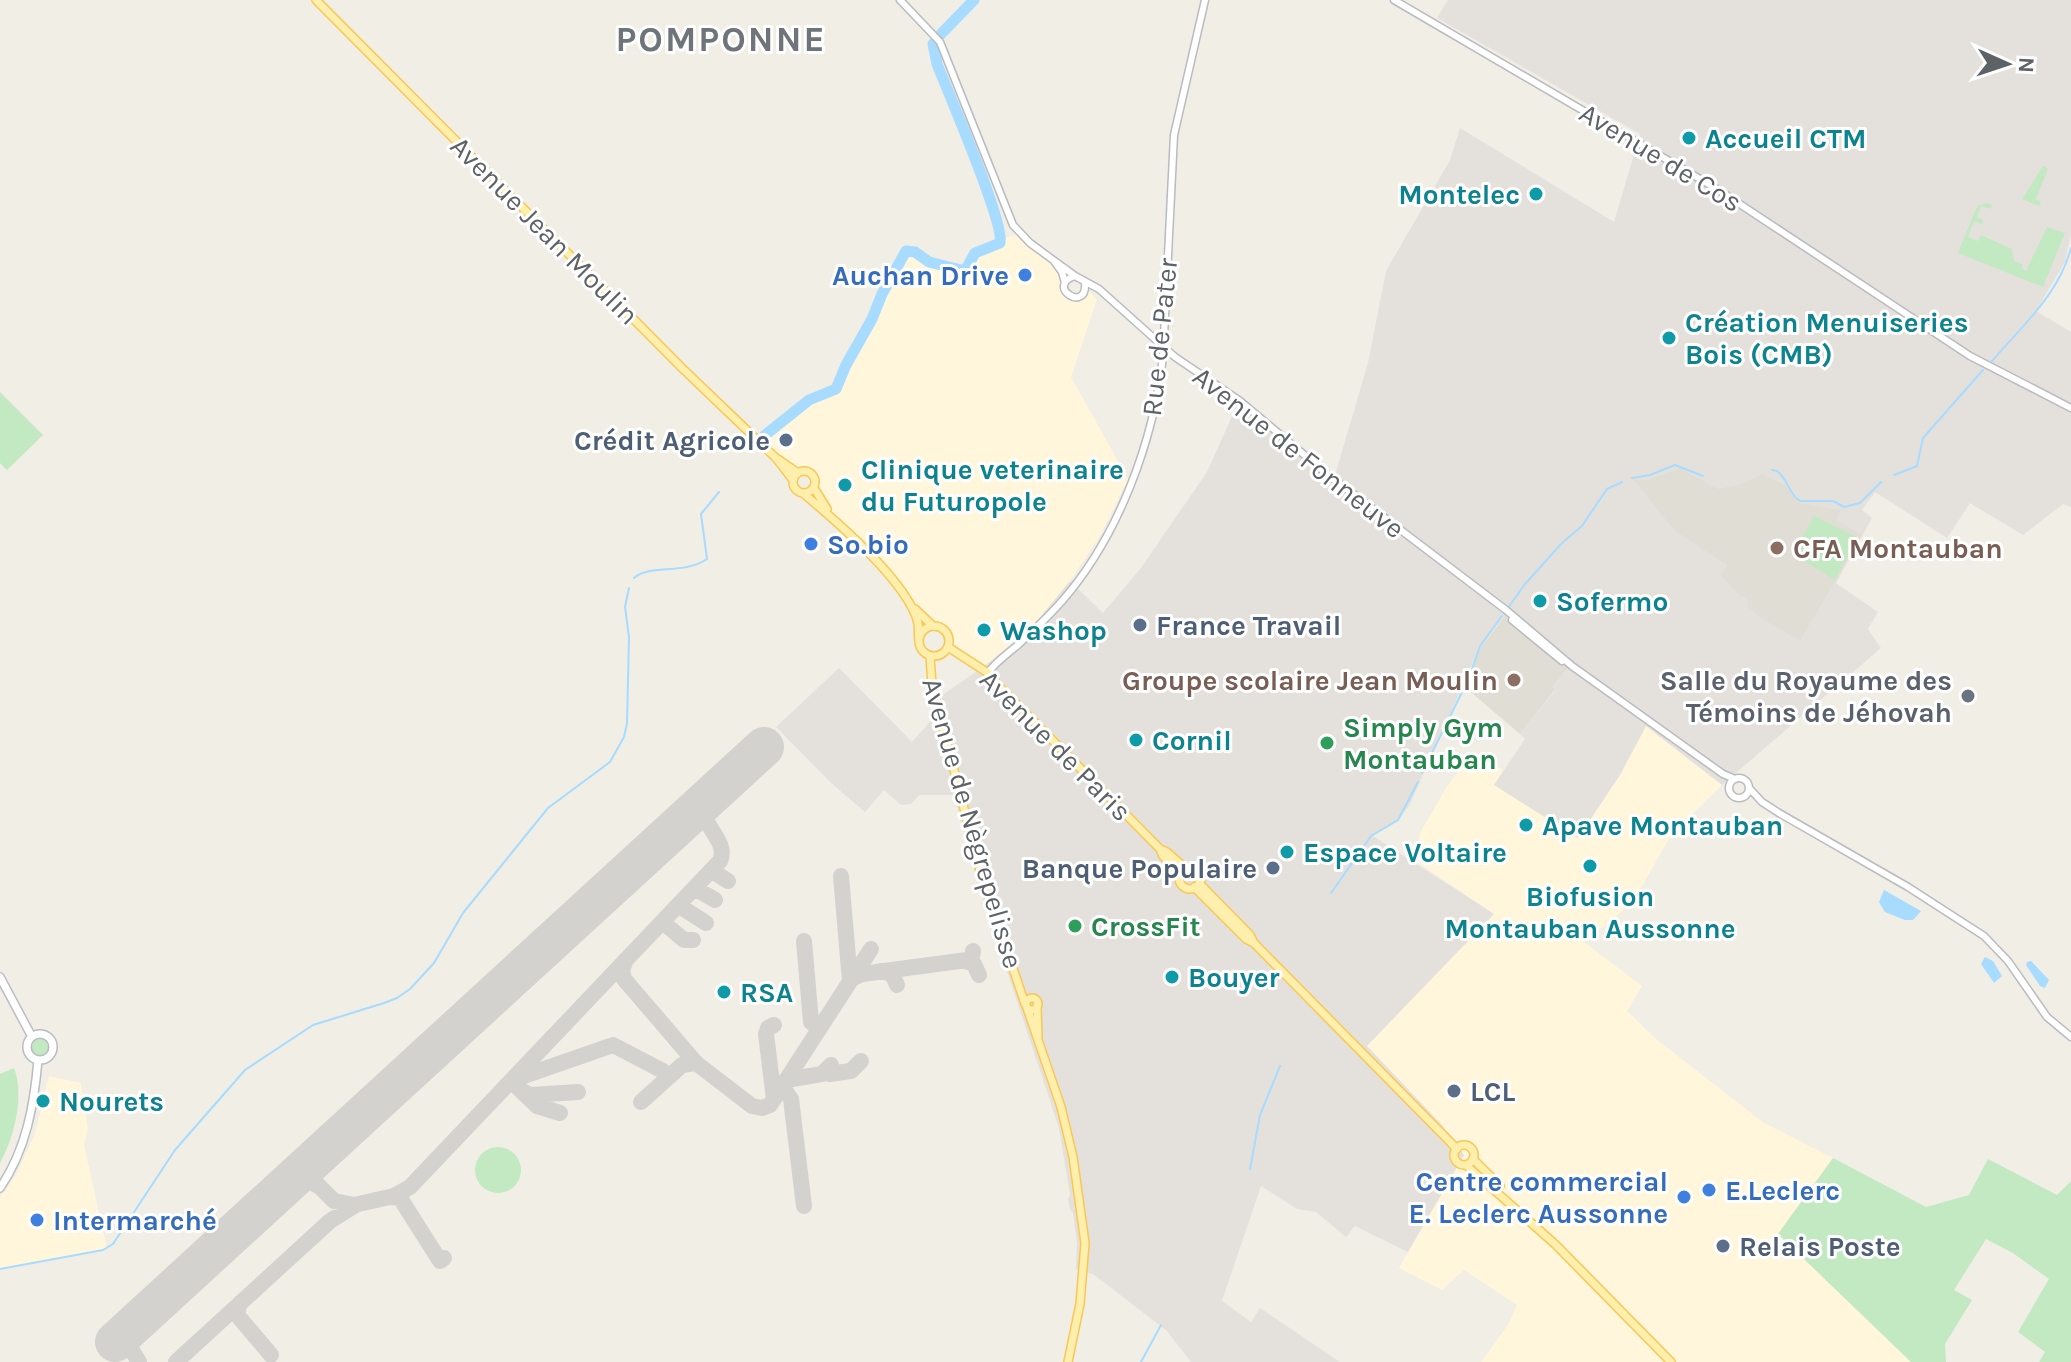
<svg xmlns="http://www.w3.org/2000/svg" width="2071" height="1362" font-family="Karla,sans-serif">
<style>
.commercial{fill:#fff6dc}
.industrial{fill:#e4e1dd}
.education{fill:#e0ddd4}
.green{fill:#c2e9c1}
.water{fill:#a7dbff}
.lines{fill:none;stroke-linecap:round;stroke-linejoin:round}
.stream{stroke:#a7dbff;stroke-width:2}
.river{stroke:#a7dbff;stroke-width:11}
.taxiway{stroke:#d3d2ce;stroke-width:16}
.runway{stroke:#d3d2ce;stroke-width:40}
.tertiary-casing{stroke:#b8bbc0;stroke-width:9}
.secondary-casing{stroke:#b9bcc2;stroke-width:10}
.primary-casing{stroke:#fac755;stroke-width:10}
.tertiary{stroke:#fff;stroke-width:6}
.secondary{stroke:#fff;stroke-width:7}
.primary{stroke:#ffefac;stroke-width:7}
.culture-dot{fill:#0f9aa8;stroke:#fff;stroke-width:3}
.shop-dot{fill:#3f7fe0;stroke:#fff;stroke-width:3}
.service-dot{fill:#5c6f8a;stroke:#fff;stroke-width:3}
.education-dot{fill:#8d6e63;stroke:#fff;stroke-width:3}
.worship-dot{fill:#6b7280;stroke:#fff;stroke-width:3}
.leisure-dot{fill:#2e9e5b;stroke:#fff;stroke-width:3}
.labels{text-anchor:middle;stroke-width:6;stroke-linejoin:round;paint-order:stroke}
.culture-label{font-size:28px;font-weight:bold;fill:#0d838f;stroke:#fff;text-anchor:start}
.street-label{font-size:28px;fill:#5d6267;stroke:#fff}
.shop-label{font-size:28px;font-weight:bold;fill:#366cbe;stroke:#fff;text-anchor:start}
.service-label{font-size:28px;font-weight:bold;fill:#4e5e75;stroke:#fff;text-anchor:start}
.education-label{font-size:28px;font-weight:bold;fill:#785e54;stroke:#fff;text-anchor:start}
.worship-label{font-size:28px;font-weight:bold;fill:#5b616d;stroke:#fff;text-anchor:end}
.leisure-label{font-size:28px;font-weight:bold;fill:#27864d;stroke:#fff;text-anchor:start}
.district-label{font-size:36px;font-weight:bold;letter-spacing:2px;fill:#6e7479;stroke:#fff}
</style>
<rect width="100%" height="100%" fill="#f0eee5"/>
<path class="commercial" d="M1021,235L1052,258L1062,272L1065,290L1076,297L1088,291L1097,299L1071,377L1128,479L1100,536L1070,581L1033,626L982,668L948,647L946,632L933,626L828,511L813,475L808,472H801L758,441L809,400L836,389L846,365L872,319L884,290L906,251L915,252L929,262L965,271L977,250L995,245L1001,238Z
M1646,726L1722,785L1671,835L1637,895L1627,907L1605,926L1580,939L1642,986L1627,1011L1656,1039L1764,1123L1833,1158L1778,1234L1911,1362H1481L1508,1325L1517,1305L1464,1270L1442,1290L1399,1268L1464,1155L1442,1125L1366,1046L1494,914L1417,862L1420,833L1446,788L1473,751L1503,770L1494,785L1620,775Z
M49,1076L81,1083L88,1130L84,1145L107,1249L0,1269V1197L16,1175L35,1134Z"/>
<path class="industrial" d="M1448,0H2071V235L2065,262L2036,311L2071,332V507L2063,504L2023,535L1970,503L1947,538L1875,492L1862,510L1872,518L1836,583L1878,612L1868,629L1881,648L1722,785L1646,726L1620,775L1578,838L1494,785L1525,739L1520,734L1555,691L1553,688L1568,668L1503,617L1478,651L1410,804L1398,821L1373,836L1494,914L1367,1046L1442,1125L1464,1155L1408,1252L1355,1226L1346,1237L1316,1212L1297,1209L1261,1186L1222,1301L1251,1322L1260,1308L1340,1362H1191L1167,1331L1093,1274L1076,1269L1077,1243L1073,1213L1070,1210L1068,1199L1070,1195L1059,1128L977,881L954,795H919L911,804L901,805L884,790L865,812L830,782L776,727L839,668L912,742L944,706L941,696L986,665L1033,626L1070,581L1103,613L1141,568L1207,472L1237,405L1252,415L1333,482L1368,363L1386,271L1450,160L1460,128L1614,222L1640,134L1437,18Z"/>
<path class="education" d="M1680,468L1718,489L1742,484L1763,474L1786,486L1798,503L1841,510L1836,520L1862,535L1800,641L1761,618L1747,606L1748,600L1745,596L1741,597L1721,576L1727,565L1675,531L1633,479L1648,480Z
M1504,617L1569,667L1553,687L1555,690L1520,734L1466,688L1478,651Z"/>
<path class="green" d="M2043,166L2048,169L2036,199L2041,202L2039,206L2022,199Z
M1986,203L1992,205L1990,209L1981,206L1977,217L1983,220L1982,224L1974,221L1968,237L1978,241L1981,235L2012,249L2014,261L2023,265L2022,269L2026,271L2047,227L2065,233L2043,287L1958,253L1977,206Z
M0,392L43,435L7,470L0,463Z
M1814,516L1857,537L1835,580L1793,554Z
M30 1047a10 10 0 1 1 20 0a10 10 0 1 1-20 0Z
M14,1068C25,1095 14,1138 0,1163V1074Z
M475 1170a23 23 0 1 1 46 0a23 23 0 1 1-46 0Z
M1833,1158L1926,1207L1969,1195L1988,1159L2057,1195L2071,1181V1362H2039L2045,1352L2018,1332L2049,1279L2013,1253L1986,1239L1954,1290L1972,1300L1945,1344L1946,1362H1911L1778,1234Z"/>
<path class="water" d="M1884,890L1921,911L1913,920H1905L1885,912L1879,902Z
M1985,957L1993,961L2002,976L1994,983L1981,964Z
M2031,961L2049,980L2045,988L2040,986L2026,965L2027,962Z"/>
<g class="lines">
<path class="stream" d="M1992,361C2023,325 2059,294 2071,248
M1772,470L1777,471C1788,479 1789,495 1800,501H1833L1844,507L1860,503L1881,482
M1894,475L1917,466L1923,438L1983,370
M1632,478L1650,475L1675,465L1703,476
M634,578C649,564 684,575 707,559L701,514L719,492
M1508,608L1525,584L1562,543L1582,526L1607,489L1622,482
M1422,773L1469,678L1480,646L1502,616
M1331,893L1371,836L1398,820L1418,782
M1250,1169L1260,1115L1280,1066
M0,1269L103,1250L113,1244L175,1150L245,1070L313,1025L384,1003L397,998L410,989L434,963L463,913L548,808L610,762L624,737L627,723L629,637L625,607L629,588
M1141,1362L1161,1325"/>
<path class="river" d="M941,34L974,0
M764,436L809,400L836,389L846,365L872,319L882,294L906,251L915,252L929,262L965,271L975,253L1000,243C1005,223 948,92 937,64L933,44"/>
<path class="taxiway" d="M668,835L692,817L700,818L709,825
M708,874L714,872L728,881
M841,876L850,981
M693,890H698L715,900
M675,908L681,907L706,923
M659,925L665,924L684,940H693
M804,941L811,1022L819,1029
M626,960L622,970L624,979L696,1063L752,1106L762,1108L770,1105L871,949
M965,961L974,964L979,975
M881,971L892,974L897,985
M851,979L862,974L967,960L972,957L973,951
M774,1025L768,1028L766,1034L774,1099
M829,1074L851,1071L861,1061
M786,1080L822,1074L831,1065
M511,1081L537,1106L560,1113
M517,1082L524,1076L613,1045L663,1071
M782,1086L791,1099L804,1206
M522,1091L531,1095L578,1092
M641,1102L682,1065L696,1063
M335,1140L316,1160L313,1170L316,1183L334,1201L354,1205L394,1196L410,1187L720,861C730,838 694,824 708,801C714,792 724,784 732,777
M288,1184L306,1179L320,1187
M391,1197L400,1198L440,1261L444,1258
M241,1302L238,1308V1316L271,1355
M139,1362L131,1349L130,1336L149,1311
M176,1362L330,1221L354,1206"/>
<path class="runway" d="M115,1342L764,747"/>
<g class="tertiary-casing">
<path id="tertiary" d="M900,0L940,42L1013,225L1030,243L1075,276
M1394,0L1717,189L1970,356L2071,408
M1054,261L1062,272L1065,283
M1085,282C1088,315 1044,286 1075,276L1099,289L1175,357L1240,401L1327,474L1506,610L1572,666
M1512,620L1562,661
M1572,666L1723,774L1735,779
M988,673C996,661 1009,653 1019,644C1034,630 1049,616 1062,601C1119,536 1154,440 1163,356L1174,135L1205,0
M1729 788a10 10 0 1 1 20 0a10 10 0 1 1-20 0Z
M1749,788L1762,802L1779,813L1908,887L1984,936L2008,961L2047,1017L2071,1037"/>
</g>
<g class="secondary-casing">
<path id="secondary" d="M0,977L32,1037
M27 1047a13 13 0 1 1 26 0a13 13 0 1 1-26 0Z
M0,1188C26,1150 34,1106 38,1060"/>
</g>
<g class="primary-casing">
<path id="primary" d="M316,0L683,369L776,458L793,480
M778,459L798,473
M793 482a11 11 0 1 1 22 0a11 11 0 1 1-22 0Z
M814,488L827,509
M804,494C836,521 908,582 918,623C919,629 918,636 919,642
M915,609L933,626
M919 641a15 15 0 1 1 30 0a15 15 0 1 1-30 0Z
M948,647L988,673L996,683L1160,849L1167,852L1185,868
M930,656L932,685L980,870L1025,1004
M1160,849L1163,856L1176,869
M1179 878a11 11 0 1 1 22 0a11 11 0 1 1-22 0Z
M1199,883L1250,935L1254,943L1457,1149
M1194,887L1246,939L1254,943
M1026 1004a6 6 0 1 1 12 0a6 6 0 1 1-12 0Z
M1037,1006L1038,1037
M1027,1008L1061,1107L1073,1157L1085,1243L1080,1304L1068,1362
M1454 1155a10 10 0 1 1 20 0a10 10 0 1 1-20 0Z
M1473,1159L1500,1186
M1466,1165L1556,1245L1671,1362"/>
</g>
<use href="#tertiary" class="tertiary"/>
<use href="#secondary" class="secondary"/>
<use href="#primary" class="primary"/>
</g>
<g class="culture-dot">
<circle cx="1689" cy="138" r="8"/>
<circle cx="1536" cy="194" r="8"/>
<circle cx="1669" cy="338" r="8"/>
<circle cx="845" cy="485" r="8"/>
<circle cx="1540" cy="601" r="8"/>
<circle cx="984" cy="630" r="8"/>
<circle cx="1136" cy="740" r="8"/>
<circle cx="1526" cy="825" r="8"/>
<circle cx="1287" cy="852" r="8"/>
<circle cx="1590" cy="866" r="8"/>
<circle cx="1172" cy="977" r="8"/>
<circle cx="724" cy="992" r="8"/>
<circle cx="43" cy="1101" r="8"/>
</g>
<g class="shop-dot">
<circle cx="1025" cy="275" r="8"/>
<circle cx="811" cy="544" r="8"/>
<circle cx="1709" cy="1190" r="8"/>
<circle cx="1684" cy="1197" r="8"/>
<circle cx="37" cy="1220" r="8"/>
</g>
<g class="service-dot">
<circle cx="786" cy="440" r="8"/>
<circle cx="1140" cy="625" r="8"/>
<circle cx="1273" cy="868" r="8"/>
<circle cx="1454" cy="1091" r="8"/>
<circle cx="1723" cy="1246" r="8"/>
</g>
<g class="education-dot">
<circle cx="1777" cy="548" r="8"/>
<circle cx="1514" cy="680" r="8"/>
</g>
<circle class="worship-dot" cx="1968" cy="696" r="8"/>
<g class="leisure-dot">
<circle cx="1327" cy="743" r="8"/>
<circle cx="1075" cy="926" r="8"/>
</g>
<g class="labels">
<g class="culture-label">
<text x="1705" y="148">Accueil CTM</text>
<text x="1520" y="204" text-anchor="end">Montelec</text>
<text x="1685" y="332">Création Menuiseries<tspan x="1685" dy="32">Bois (CMB)</tspan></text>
<text x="861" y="479">Clinique veterinaire<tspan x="861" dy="32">du Futuropole</tspan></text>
<text x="1556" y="611">Sofermo</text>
<text x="1000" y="640">Washop</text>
<text x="1152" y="750">Cornil</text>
<text x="1542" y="835">Apave Montauban</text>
<text x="1303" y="862">Espace Voltaire</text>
<text x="1590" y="906" text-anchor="middle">Biofusion<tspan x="1590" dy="32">Montauban Aussonne</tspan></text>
<text x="1188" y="987">Bouyer</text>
<text x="740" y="1002">RSA</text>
<text x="59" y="1111">Nourets</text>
</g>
<g class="street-label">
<text transform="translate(1661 157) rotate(31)" y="10">Avenue de Cos</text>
<text transform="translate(545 230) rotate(45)" y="10">Avenue Jean Moulin</text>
<text transform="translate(1159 337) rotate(-84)" y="10">Rue de Pater</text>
<text transform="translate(1299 452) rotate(38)" y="10">Avenue de Fonneuve</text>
<text transform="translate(1056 745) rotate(45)" y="10">Avenue de Paris</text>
<text transform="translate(973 823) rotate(74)" y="10">Avenue de Nègrepelisse</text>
</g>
<g class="shop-label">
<text x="1009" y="285" text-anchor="end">Auchan Drive</text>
<text x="827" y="554">So.bio</text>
<text x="1668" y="1191" text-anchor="end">Centre commercial<tspan x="1668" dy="32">E. Leclerc Aussonne</tspan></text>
<text x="1725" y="1200">E.Leclerc</text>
<text x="53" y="1230">Intermarché</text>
</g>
<g class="service-label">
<text x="770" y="450" text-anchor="end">Crédit Agricole</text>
<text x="1156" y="635">France Travail</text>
<text x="1257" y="878" text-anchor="end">Banque Populaire</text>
<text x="1470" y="1101">LCL</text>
<text x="1739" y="1256">Relais Poste</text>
</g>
<g class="education-label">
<text x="1793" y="558">CFA Montauban</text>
<text x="1498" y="690" text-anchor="end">Groupe scolaire Jean Moulin</text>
</g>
<g class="worship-label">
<text x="1952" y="690">Salle du Royaume des<tspan x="1952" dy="32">Témoins de Jéhovah</tspan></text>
</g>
<g class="leisure-label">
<text x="1343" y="737">Simply Gym<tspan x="1343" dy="32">Montauban</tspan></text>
<text x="1091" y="936">CrossFit</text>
</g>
<g class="district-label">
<text x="721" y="51">POMPONNE</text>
</g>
</g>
<g transform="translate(2007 64) rotate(93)" stroke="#ffffff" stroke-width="6" paint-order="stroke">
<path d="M0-6L14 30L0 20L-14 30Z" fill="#5d6267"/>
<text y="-12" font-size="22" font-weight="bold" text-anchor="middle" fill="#5d6267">N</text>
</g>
</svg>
